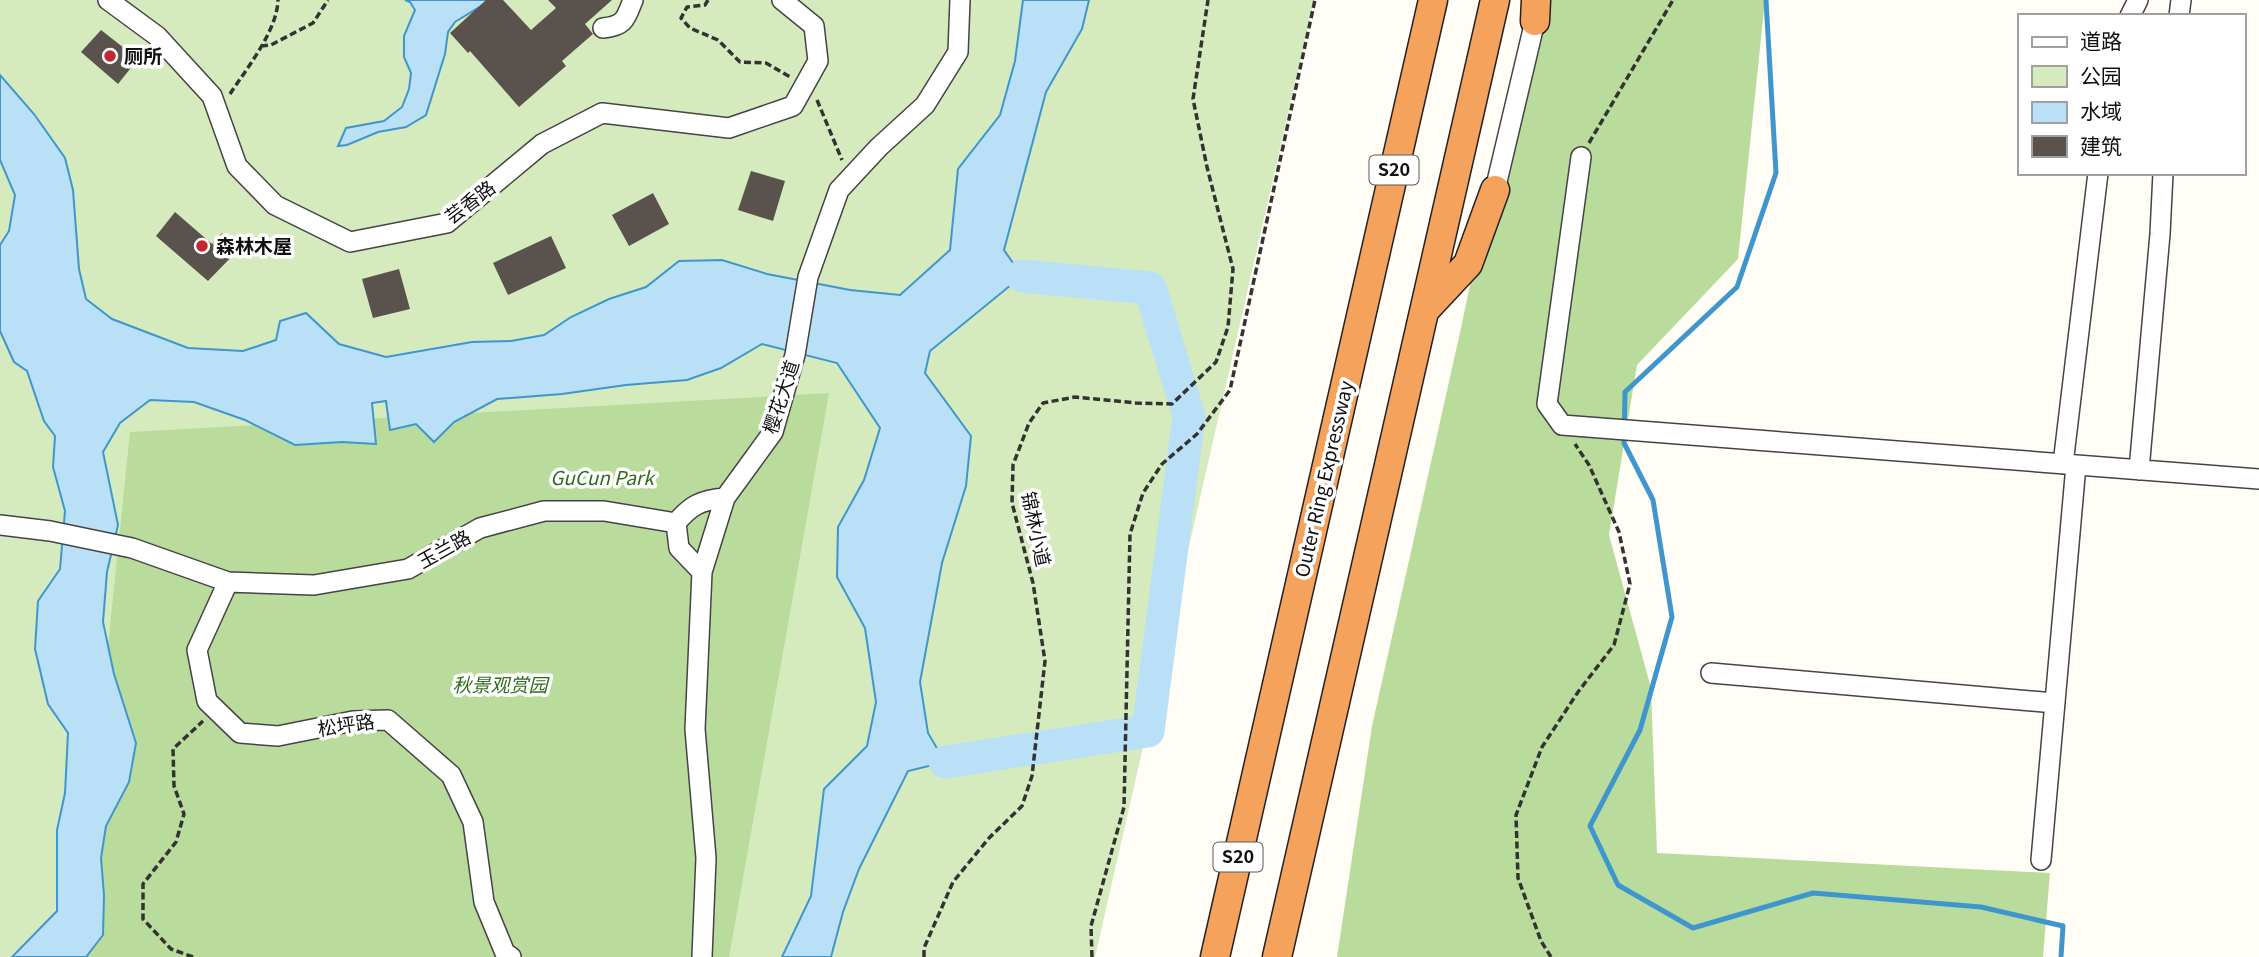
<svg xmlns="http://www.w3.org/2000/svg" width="2259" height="957" font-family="Georgia,'Noto Sans SC',serif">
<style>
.green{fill:#d5ebbd}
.forest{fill:#b9dc9c}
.water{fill:#b9e0f7;stroke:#3f96cf;stroke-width:2}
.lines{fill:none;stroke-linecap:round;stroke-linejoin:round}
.stream{stroke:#3f96cf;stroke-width:5}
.river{stroke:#b9e0f7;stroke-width:33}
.building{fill:#5a524d}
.minor-casing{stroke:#444;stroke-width:22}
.highway-casing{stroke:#222;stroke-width:31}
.path{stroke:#333;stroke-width:3.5;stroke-dasharray:7 3.5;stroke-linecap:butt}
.minor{stroke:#fff;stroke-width:19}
.highway{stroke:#f5a25d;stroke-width:28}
.poi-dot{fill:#c4262e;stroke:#fff;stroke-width:2.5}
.labels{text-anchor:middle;stroke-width:7;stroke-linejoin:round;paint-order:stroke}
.shield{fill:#fff;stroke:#585858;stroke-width:2}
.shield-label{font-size:18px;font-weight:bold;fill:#111}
.poi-label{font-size:19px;font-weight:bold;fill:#111;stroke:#fff;text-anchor:start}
.street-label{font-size:19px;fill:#111;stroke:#fff}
.park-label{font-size:19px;font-style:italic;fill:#2f6b1f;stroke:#fff}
</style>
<rect width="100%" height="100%" fill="#fffdf5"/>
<path class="green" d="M0,0H1314L1095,957H0Z"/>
<path class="forest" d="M1530,0H1765L1738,259L1637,365L1609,535L1651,688L1657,853L2050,873L2043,957H1337L1372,726L1461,328Z
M829,393L729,957H76L130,432Z"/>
<path class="water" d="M405,0H491L455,22L448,32L445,54L426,115L406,127L378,132L347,145L338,146L346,128L384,121L402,107L409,89L411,73L404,57V36L415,10L410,2Z
M1023,0H1089L1082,29L1046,92L1004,250L1022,276L930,351L925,373L971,436L966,486L942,563L920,682L928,733L945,762L908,771L859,869L843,912L831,957H782L811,896L824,789L867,746L876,702L865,628L837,577L838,527L864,480L880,428L837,363L762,344L721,368L687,380L626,385L562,394L497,399L454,422L434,442L416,424L390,430L386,401L372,403L376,444L342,442L295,445L245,420L194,402L150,400L120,423L103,452L118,525L107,572L103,622L114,674L136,743L129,782L106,826L101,858L104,895L103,935L86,957H12L57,911V830L65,793L68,733L48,704L35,649L38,601L60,569L65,511L53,467L55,436L44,421L27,371L14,362L0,331V245L9,231L15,195L0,160V75L34,114L65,158L73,190L79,269L86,299L112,319L188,348L243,351L276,340L280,321L306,313L339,344L386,357L472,342L511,341L544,335L571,317L609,299L646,287L679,261L722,260L767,274L850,290L900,295L950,250L958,169L1000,115L1015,61Z"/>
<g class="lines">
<path class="stream" d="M1766,0L1776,173L1737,287L1625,392L1624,443L1653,500L1672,617L1640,730L1590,826L1618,885L1693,928L1813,893L1981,907L2063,926L2061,957"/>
<path class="river" d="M945,762L1148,731L1189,416L1150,288L1022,276"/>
</g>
<path class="building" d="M486,0H503L531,30L556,8L548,0H612L585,24L593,34L562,61L566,66L519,107L470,51L468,53L450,33Z
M101,30L138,59L118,84L81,52Z
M751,171L785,181L773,221L738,210Z
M653,193L669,224L629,246L612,215Z
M175,212L212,244L222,233L240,248L208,281L156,236Z
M551,236L566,268L508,295L493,263Z
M399,269L410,309L373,318L362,279Z"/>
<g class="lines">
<g class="minor-casing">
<path id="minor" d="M108,0L157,36L212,96L237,166L275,205L350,242L447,223L542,144L602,113L729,128L793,106L818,61L814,26L782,0
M2130,16L2138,0
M2179,16L2181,0
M603,28C625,26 626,18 633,0
M1581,157L1547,404L1562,425L2259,479
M1495,190L1535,21
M2063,464L2098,173
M2139,470L2160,234L2163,173
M0,525L50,531L132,548L228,582L314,585L408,569L480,528L544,511H604L676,523
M702,572L725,498
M228,582L197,650L207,701L240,733L278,736L353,721L388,720L451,775L473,822L484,902L505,953L511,957
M1711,673L2055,703
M2041,860L2076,465
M702,957L706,858L695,729L702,572L679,548L676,523C691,505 701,500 725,498L773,432L795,355L808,277L839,190L879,147L925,105L958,52L960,0"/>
</g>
<g class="highway-casing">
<path id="highway" d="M1535,21L1536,0
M1425,310L1468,264L1495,190
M1215,957L1433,0
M1277,957L1495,0"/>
</g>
<path class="path" d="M708,0L705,5L687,7L681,18L690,28L718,40L740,62L766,63L790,77
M261,46L271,45L313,23L328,0
M230,94C247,68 277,31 278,0
M817,100L842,160
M1589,143L1673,0
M193,957L171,949L143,919V884L176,842L184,814L174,786L173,749L203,721
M924,957V948L953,882L989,838L1022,806L1032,776L1045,661L1033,583L1012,503L1013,465L1029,423L1043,403L1075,397L1136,403L1172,404L1216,362L1228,327L1233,269L1207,167L1193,99L1208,0
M1092,957L1091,926L1124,807L1130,534L1143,493L1162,464L1197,434L1230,390L1315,0
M1551,957L1541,941L1518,878L1516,815L1542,747L1578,692L1614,645L1630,584L1619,532L1589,465L1575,444"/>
<use href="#minor" class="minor"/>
<use href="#highway" class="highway"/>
</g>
<g class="poi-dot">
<circle cx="110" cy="56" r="7"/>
<circle cx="202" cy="246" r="7"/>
</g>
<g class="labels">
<g class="shield">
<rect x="1369.5" y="155.5" width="49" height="29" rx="5"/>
<rect x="1213.5" y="842.5" width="49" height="29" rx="5"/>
</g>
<g class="shield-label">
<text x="1394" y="176">S20</text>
<text x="1238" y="863">S20</text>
</g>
<g class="poi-label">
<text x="124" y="63">厕所</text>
<text x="216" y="253">森林木屋</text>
</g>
<g class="street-label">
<text transform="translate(470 202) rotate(-37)" y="7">芸香路</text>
<text transform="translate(781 397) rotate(-72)" y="7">樱花大道</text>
<text transform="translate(1324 479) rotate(-77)" y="7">Outer Ring Expressway</text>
<text transform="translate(1036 529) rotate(78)" y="7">锦林小道</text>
<text transform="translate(444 549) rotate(-29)" y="7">玉兰路</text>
<text transform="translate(346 725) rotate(-8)" y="7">松坪路</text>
</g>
<g class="park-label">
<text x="602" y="485">GuCun Park</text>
<text x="500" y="692">秋景观赏园</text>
</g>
</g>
<rect x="2018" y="14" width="228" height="161" fill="#ffffff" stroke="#a0a0a0" stroke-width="2"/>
<rect x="2032" y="37" width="35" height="10" fill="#ffffff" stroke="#a0a0a0" stroke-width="2"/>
<text x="2080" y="49" font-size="21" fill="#111111">道路</text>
<rect x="2032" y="66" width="35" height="21" fill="#d5ebbd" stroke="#a0a0a0" stroke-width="2"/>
<text x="2080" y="84" font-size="21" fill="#111111">公园</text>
<rect x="2032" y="102" width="35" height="21" fill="#b9e0f7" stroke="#a0a0a0" stroke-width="2"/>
<text x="2080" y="119" font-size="21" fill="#111111">水域</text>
<rect x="2032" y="136" width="35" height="21" fill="#5a524d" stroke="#a0a0a0" stroke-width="2"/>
<text x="2080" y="154" font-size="21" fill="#111111">建筑</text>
</svg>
